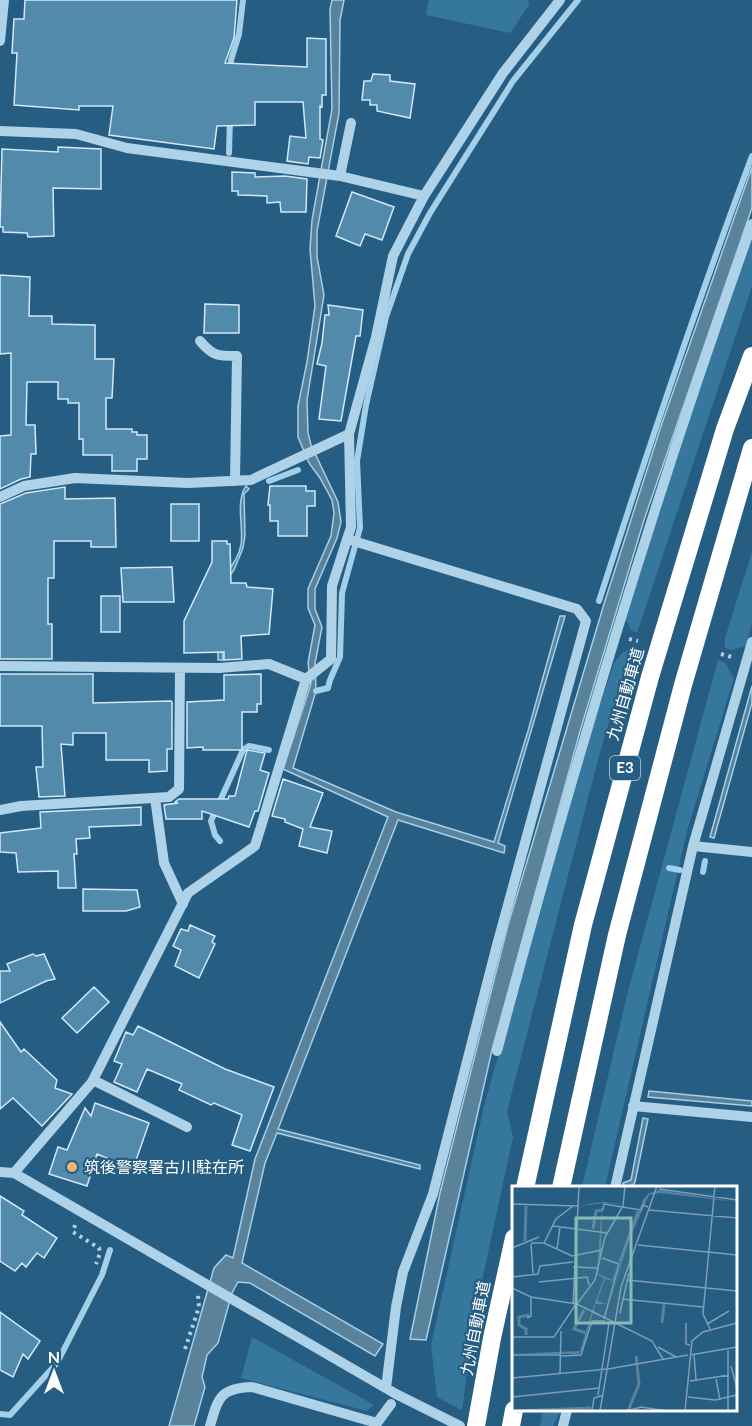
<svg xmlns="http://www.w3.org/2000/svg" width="752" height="1426" font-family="Lato,'Noto Sans JP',sans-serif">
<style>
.green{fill:#36779e}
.water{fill:#5a829a;stroke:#a3cfe8;stroke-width:1.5}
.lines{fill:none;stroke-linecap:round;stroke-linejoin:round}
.stream{stroke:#a3cfe8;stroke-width:6}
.building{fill:#528aac;stroke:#d2e8f6;stroke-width:1.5}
.path{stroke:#aed2e7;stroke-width:4;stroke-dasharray:3 4.5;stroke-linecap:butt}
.minor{stroke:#aed2e7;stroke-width:10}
.highway{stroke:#fff;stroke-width:18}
.poi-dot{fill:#f0b673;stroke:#265e83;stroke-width:2}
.labels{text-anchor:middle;stroke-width:4.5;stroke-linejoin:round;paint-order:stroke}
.shield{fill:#265e83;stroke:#becfda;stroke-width:1.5}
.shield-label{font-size:15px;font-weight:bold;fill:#fff}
.street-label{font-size:16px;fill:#fff;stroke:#265e83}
.poi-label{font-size:16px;fill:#fff;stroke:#265e83;text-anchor:start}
.inset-river{fill:none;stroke:#5a829a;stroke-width:3}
.inset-road{fill:none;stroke:#7d9eb5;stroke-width:1.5}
.view{fill:#87bab6;fill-opacity:0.15;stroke:#87bab6;stroke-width:3}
.inset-edge{fill:none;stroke:#fff;stroke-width:3}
</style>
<rect width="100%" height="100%" fill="#265e83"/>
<path class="green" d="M429,0H528L529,5L510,33L426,15Z
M752,232V286L637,633L631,630L625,618L695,396Z
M752,552V623L746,646L732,650L725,648V638Z
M631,649L600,752L507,1111L513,1137L475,1313L462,1410L437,1397L431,1345L484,1106L590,735L614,663L623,652Z
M718,660L725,663L734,678L687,831L605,1187H582L628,991Z
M252,1337L374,1405L367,1411L241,1378Z
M543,1410H561L553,1426H540Z"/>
<path class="water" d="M332,0H344L340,20L339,113L317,231V257L324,295L307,400L308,433L311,445L338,502L341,522L337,538L315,589V609L322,627L315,663L316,691L293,768L396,812L494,842L528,731L560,616H565L498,843L505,846L504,853L398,820L278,1129L420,1165V1169L277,1133L265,1163L242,1263L383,1344L375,1356L250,1283L238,1282L232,1293L218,1343L207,1355L202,1377L205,1387L194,1426H169L214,1268L226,1255L233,1258L255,1159L388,817L283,769L311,684L308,663L315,625L308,608V589L331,536L334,513L332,500L320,478L309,463L298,437V406L307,362L315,306L310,249L312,220L332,109L330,9Z
M752,167V208L644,520L581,728L492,1050L426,1340L410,1339L440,1193L508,925L604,604L661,426Z
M246,486L249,489L244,494L245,535L243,548L234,570L221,588L223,660H218C218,648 215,594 218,586C225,572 238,562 241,545C244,527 235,502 246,486Z
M752,686V703L714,838L710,837Z
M649,1091L752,1101V1106L648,1097Z
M643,1118L648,1119L635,1182L633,1185L624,1187L623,1183L631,1180Z"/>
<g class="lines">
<path class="stream" d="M231,71V60L239,34L243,0
M229,153L230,118
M269,481L298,470
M599,601C647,452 697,303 752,156
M316,691L328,688L330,680L340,657L342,593L360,528L357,461L366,405L386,317L408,254L430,213L513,81L578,0
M220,841L215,835L211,821L243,750L249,746L269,750
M669,868L680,870
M703,872L705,861
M0,1414L10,1415L57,1363L102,1275L110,1250"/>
</g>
<path class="building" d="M25,0H237L234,38L225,63L307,67V38L326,39V95H322V107L320,106V139L323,140L320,158L309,157L308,164L287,161L290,136L306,138L303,102H255V125L217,126L214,149L109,135L113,106H79V110L14,105L17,53H12L14,19H24Z
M373,74L390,75V81L415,84L410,118L377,111V105H370V100H362L364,81H371Z
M58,147L101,149V189L53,188L54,236L28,237L27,233L3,232V227H0L2,149L58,152Z
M232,172L255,173V177L285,176L307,179L306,212H281L280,202L267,203V196L238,195V191H232Z
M352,192L394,207L382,240L365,234L360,246L336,236Z
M0,275L30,277L29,316H52V324L95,325V359H114L112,398H106V429H132V432H137V435H147V459H137V471H112V455H83V439H79V403H68V399H58V382H27L26,425H35L36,454H31L30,477L21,479L0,489V436L11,435V353L0,354Z
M205,304L239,305V333H204Z
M328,305L363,310L360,336H356L341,421L319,419L326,366L317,364L322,343L325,315H329Z
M270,486H306V491H315V506H307V536H278V521H270V505H268Z
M65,487V499L115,498L116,547H91V541H54V578H48V624H52V659H0V504L26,493Z
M171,504H199V541H171Z
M212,541H227V544H230L231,583H246L247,587L273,589L269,634L241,636L242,659L224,660V652L184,653V621L212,562Z
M172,567L174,602H123L121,568Z
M101,596H120V632H101Z
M0,674H93V703L171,701L172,702V749H167V771L149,772V760H106V733H73V745L61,744L65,796L39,797L36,767H43L42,726H0Z
M261,674V704H257V712H242V750H203V747L187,748V702L224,700V675Z
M247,750L265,753L260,770L269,773L258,811H255L249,827L202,811V819H166L164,805L178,803L175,802L179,799H228L229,796H235Z
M283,779L323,793L310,827L332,831L327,853L299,846L303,829L285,822V819L272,816Z
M141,807V825L89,827L90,838L76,839L77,854H74L76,888H58V871L18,872L16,853L0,852V833L41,828L40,812Z
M83,889L137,890L140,907L126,911H83Z
M190,925L215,936L212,942L215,944L199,978L175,966L181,950L173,946L181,929L188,931Z
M33,954L36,956L44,954L55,979L46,981L0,1003V971H10L7,964Z
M94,987L109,1002L77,1033L62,1018Z
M0,1022L21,1052L24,1049L57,1080L55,1088L72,1094L42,1126L13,1098L0,1109Z
M138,1026L225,1069L274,1087L250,1151L232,1145L242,1115L214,1103L211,1105L179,1090L182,1084L147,1069L137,1092L114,1082L122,1064L114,1061L126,1032L133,1035Z
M95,1103L149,1123L133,1169L97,1154L87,1186L49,1174L58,1147L67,1150L85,1108L91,1116Z
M0,1196L24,1211L22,1215L57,1238L44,1258L37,1253L26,1267L22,1263L15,1271L0,1261Z
M0,1312L40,1341L28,1359L23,1354L13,1377L0,1370Z"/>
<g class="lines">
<path class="path" d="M629,639L638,641
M721,654L732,657
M75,1225L73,1232L99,1248L100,1253L96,1264
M185,1349L199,1307L198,1295"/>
<path class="minor" d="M0,41L4,0
M0,131L76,134L127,148L340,176L424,196
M340,176L351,123
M200,341C213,356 217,356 237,356L235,481
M0,497L24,486L75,478L188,483L251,480L349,434
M347,539L577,609L586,621L497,945L433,1194L403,1272L396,1307L386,1388
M0,666L219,668L269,664L306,679
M155,798L164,863L183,904
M0,810L21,806L169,797L179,789L180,668
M693,846L752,852
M497,1051C571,772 655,495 752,224
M93,1080L187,1127
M633,1106L752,1117
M0,1172L14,1173L396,1394L460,1426
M14,1173L92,1082L188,893L255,846L306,679L331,659L332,586L351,527L349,434L376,337L393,256L424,196L503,73L560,0
M615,1188L693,846L752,642
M210,1426C218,1398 220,1388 252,1387L377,1423L391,1404
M563,1426L567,1410"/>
<path class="highway" d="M525,1188L583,925L650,677L725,429L752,356
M561,1188L617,935L683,685L752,448
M476,1426L492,1338L514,1238
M511,1426L514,1410"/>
</g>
<circle class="poi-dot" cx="72" cy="1167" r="6"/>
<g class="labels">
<rect class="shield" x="610" y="756" width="30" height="24" rx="4.5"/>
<g class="shield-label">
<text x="625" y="773">E3</text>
</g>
<g class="street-label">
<text transform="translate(625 694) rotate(-74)" y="6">九州自動車道</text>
<text transform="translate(475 1328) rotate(-79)" y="6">九州自動車道</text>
</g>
<g class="poi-label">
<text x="84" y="1173">筑後警察署古川駐在所</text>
</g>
</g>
<g transform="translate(512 1186)">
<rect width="225" height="225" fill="#265e83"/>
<path d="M147,4L225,16L148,7L137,9L116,56L94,130L113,63L131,14L136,8ZM92,16L111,18L90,17L89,70L87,75V83L86,88L100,94L106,77L101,95L93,93L85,115L95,118H83L82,125L92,131L81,126L71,163L67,168H0L68,165L80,125L92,92L85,89L90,17L85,18L74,19L55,28L75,18Z" fill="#5a829a"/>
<path class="inset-river" d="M81,43L84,25L91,24M13,55L14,20M108,76L126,25M72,124L62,143L74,147M150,137L152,118M14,149V143L7,139V131L17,129M4,225L79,222M116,225L127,198L124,170"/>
<path class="inset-road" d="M147,3L225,14M0,18L66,20M91,24L92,18L129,24L131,19L136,21M137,24L225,32M41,40L95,47M19,57H32L60,70L90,64M32,57L44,33L61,20M19,58L21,87M126,59L225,69M0,62L27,51M45,63L48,41M90,72L107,78L92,133M61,81L86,82M0,91L26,88L28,80L61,76M115,94L225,105M27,96L75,91L77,99M0,102L19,111L65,118L140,155L151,173M110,113L191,121M61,118L67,0M65,118L83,94L93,51L111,20L113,0M108,127L117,87M15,132L19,130V111M174,137V158L178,159M195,138L217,125M198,143L191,128L203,0M0,151H42L64,118M146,161L164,171M0,169H49M178,169L225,161M182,169L184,194M49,170L69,169L80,135H93M219,180L225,202M48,188L49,145M0,192L96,183L176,169M204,193L208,214M178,195L217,189M86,209L97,137M0,211L87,202M176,211L203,214L225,209M80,225L82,212L91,209M88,225L109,101L145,0M115,225L129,221L155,225M173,225L180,155L191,146L225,137M216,225V162"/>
<path class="view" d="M64,32H119V137H64Z"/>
<rect width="225" height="225" class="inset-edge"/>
</g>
<g transform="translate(54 1372)" stroke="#265e83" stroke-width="4.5" paint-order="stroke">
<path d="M0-4.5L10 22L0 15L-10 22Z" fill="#ffffff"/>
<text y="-9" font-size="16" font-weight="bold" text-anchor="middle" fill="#ffffff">N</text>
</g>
</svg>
